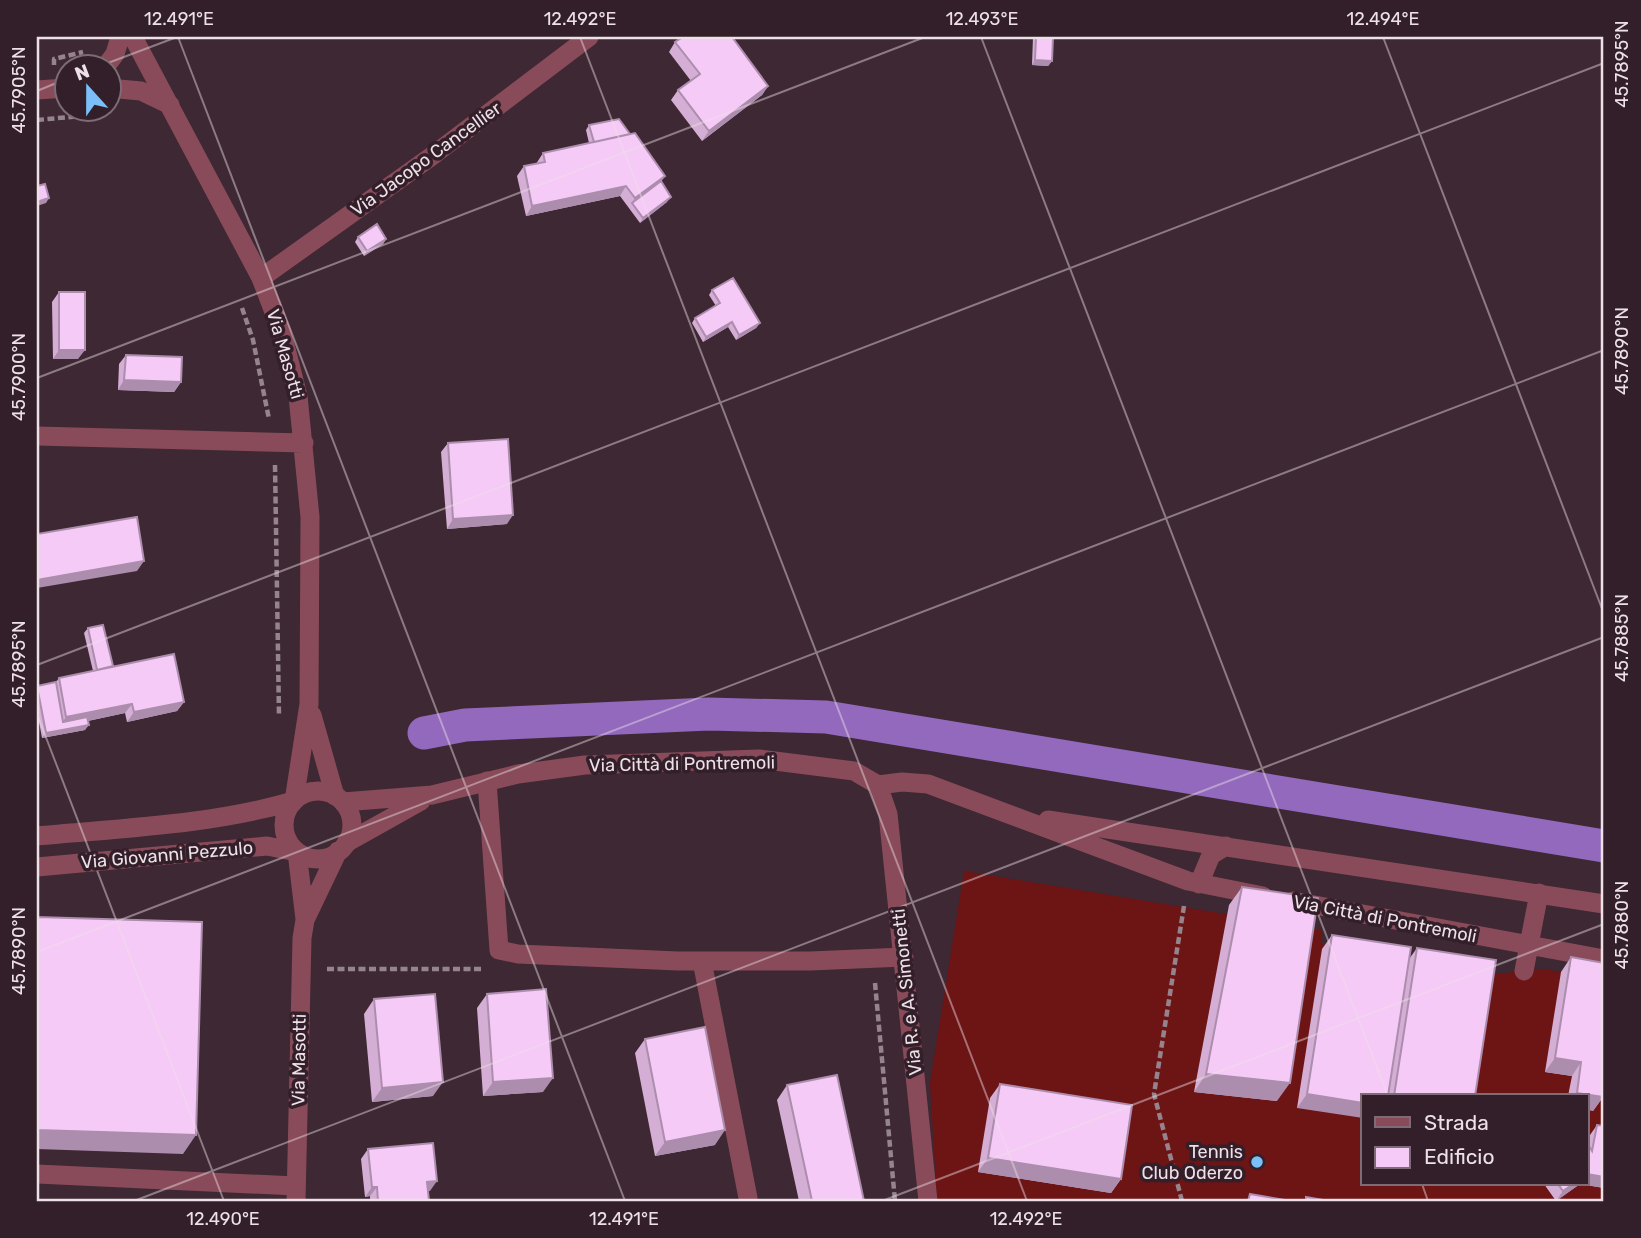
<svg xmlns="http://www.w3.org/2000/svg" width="1641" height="1238" font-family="Rubik,sans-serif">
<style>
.garden{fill:#6d1415;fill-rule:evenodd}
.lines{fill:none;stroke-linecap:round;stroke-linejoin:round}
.canal{stroke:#9269bd;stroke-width:33}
.path{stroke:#95848d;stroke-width:4.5;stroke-dasharray:7 3.5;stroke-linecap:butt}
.service{stroke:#894b59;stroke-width:19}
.minor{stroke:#894b59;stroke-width:19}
.tertiary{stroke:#894b59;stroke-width:19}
.wall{fill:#d4aed4}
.shaded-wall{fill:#ac8dad}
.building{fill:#f6caf7;stroke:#ac8dad;stroke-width:2}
.ticks{fill:none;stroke:#ede0e7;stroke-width:2;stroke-opacity:0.45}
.poi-dot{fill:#7abff8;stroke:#321f29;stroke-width:2.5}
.labels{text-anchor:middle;stroke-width:7;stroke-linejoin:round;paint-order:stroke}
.street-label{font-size:18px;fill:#ede0e7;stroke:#321f29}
.poi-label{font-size:18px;fill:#ede0e7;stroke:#321f29;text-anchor:end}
.neatline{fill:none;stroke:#ede0e7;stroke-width:2.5}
.ticks-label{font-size:18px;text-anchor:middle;fill:#ede0e7}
</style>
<rect width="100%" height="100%" fill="#3d2833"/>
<path class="garden" d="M964,871L1322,930V944L1496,974L1542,969L1604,978V1201H937L930,1083ZM1363,1096H1587V1184H1363Z"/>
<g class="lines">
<path class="canal" d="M424,733L465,725L709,714L826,717L1604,846"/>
<path class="path" d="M54,65V59L83,52
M37,120L103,114
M242,308L253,340L269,419
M275,465L279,716
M327,969H483
M875,983L895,1201
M1182,1201L1154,1094L1184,906"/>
<path class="service" d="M487,781L499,950L518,954L678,961H810L904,957
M702,961L748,1198
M37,1174L296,1186"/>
<path class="minor" d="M133,37L261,278L282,333L298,396L310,517L309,704L294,801
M106,66L115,54L120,37
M108,88L141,91L170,105
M37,90L66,88
M261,278L432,156L589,37
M37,436L304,443
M312,715L335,796
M878,785L888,814L928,1201
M343,802L432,795L518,774L585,765L759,759L854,771L878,785L902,782L928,784L1188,881L1263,896
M1048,820L1604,904
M346,843L421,801
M1199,884L1211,855L1226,846
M1293,901L1604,959
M1524,971L1539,893"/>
<path class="tertiary" d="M284 825a34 34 0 1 1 68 0a34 34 0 1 1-68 0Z
M37,836C123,828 210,825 294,801
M37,867L267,846L297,852L305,919
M296,1201L302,938L305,920L338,851"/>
</g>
<path class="wall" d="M1033,37H1053L1052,61L1048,66L1032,65Z
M675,42L768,86L762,95L702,141L671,100L678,90L691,81L669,52Z
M589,125L630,134L665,176L661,181L667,202L640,223L620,196L526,216L517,176L524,166L536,164L543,153L589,143L586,130Z
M358,237L386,239L383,244L364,256L355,242Z
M712,290L760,323L756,328L736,340L728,327L703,342L692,323L695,318L716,306L709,295Z
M59,292L78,359H53L52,302Z
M126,355L181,382L174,392L118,390L119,364Z
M448,443L507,524L447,529L441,452Z
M88,628L113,666L184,702L177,711L127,722L125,713L88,721L85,730L42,738L37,711V686L56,682L59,678L93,671L84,633Z
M1242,887L1277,1101L1194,1092L1229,905Z
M1332,935L1409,959L1417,948L1475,1096H1363L1297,1108L1322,949Z
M1571,957L1603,1097L1593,1111L1587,1096H1568L1572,1076L1545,1072L1561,972Z
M487,994L543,1092L483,1096L477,1008Z
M374,999L433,1096L372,1102L364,1014Z
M645,1039L715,1145L655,1156L635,1053Z
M1000,1084L1121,1179L1111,1193L978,1172L990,1098Z
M787,1085L864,1201H799L777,1100Z
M1597,1125L1604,1126V1188L1580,1184L1556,1201L1544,1184H1587L1588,1145L1590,1135Z
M368,1149L430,1191H428L429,1201H370V1196L365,1197L361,1159Z"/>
<path class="shaded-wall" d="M1035,60L1052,61L1048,66L1032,65Z
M768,86L762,95L702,141L709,131Z
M665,176L658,186L632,203L635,198Z
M626,186L620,196L526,216L532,206Z
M671,197L667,202L640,223L643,218Z
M49,198L46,203L37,206V202Z
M386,239L383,244L364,256L367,251Z
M732,322L728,327L703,342L706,337Z
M760,323L756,328L736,340L739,335Z
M59,350H85L78,359H53Z
M124,380L181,382L174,392L118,390Z
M513,515L507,524L447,529L453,519Z
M144,561L137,571L37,588V580Z
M184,702L177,711L127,722L134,712Z
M132,704L125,713L59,727L66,717Z
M89,725L85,730L42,738L46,733Z
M1555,1058L1581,1062L1572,1076L1545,1072Z
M1206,1074L1290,1083L1277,1101L1194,1092Z
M553,1078L543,1092L483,1096L493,1082Z
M443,1082L433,1096L372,1102L382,1088Z
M1577,1093L1603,1097L1593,1111L1587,1110V1096H1574Z
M1307,1094L1363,1103V1118L1297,1108Z
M37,1130L196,1135L183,1154L37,1149Z
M725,1130L715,1145L655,1156L665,1142Z
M988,1158L1121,1179L1111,1193L978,1172Z
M1587,1174L1604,1177V1188L1580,1184L1556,1201L1563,1191L1573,1184H1587Z
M437,1181L430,1191L420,1192L427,1182Z
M372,1187H377L370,1196L365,1197Z"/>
<path class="building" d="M683,37H732L768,86L709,131L678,90L700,74L675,42Z
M1036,37H1053L1052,61L1035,60Z
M619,119L630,134L594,142L589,125Z
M635,133L665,176L635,198L626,186L532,206L524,166L545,162L543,153Z
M661,181L671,197L643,218L632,203Z
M45,184L49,198L37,202V186Z
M377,224L386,239L367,251L358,237Z
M733,278L760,323L739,335L732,322L706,337L695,318L720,303L712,290Z
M59,292H85V350H59Z
M126,355L182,357L181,382L124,380Z
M508,439L513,515L453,519L448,443Z
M137,517L144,561L37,580V534Z
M103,625L113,666L97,670L88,628Z
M174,654L184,702L134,712L132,704L66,717L59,678Z
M56,682L63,722L87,717L89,725L46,733L37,686Z
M1242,887L1318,898L1290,1083L1206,1074Z
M37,917L202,922L196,1135L37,1130Z
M1332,935L1411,947L1388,1096H1363V1103L1307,1094Z
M1417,948L1496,960L1475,1096H1394Z
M1571,957L1604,963V1090L1603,1097L1577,1093L1581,1062L1555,1058Z
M546,989L553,1078L493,1082L487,994Z
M435,994L443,1082L382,1088L374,999Z
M705,1027L725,1130L665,1142L645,1039Z
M837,1075L864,1201H812L787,1085Z
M1000,1084L1132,1105L1121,1179L988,1158Z
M1597,1125L1604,1126V1177L1587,1174V1143L1592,1151Z
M433,1143L437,1181L427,1182L429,1201H378L377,1187H372L368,1149Z
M1558,1184H1573L1563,1191Z
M1250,1194L1291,1201H1248Z
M1306,1197L1329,1201H1306Z"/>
<path class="ticks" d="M178,37L625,1201M580,37L1027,1201M981,37L1388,1096M1383,37L1604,614M100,66L177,37M37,91L66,79M37,378L925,37M37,665L1604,63M37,714L224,1201M37,952L1604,350M1422,1184L1428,1201M134,1201L1604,637M882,1201L1604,924"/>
<circle class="poi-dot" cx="1257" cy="1162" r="7"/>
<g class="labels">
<g class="street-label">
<text transform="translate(426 159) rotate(-36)" y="6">Via Jacopo Cancellier</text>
<text transform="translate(285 354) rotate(74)" y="6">Via Masotti</text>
<text transform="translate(682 764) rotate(-1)" y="6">Via Città di Pontremoli</text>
<text transform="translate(167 855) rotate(-5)" y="6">Via Giovanni Pezzulo</text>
<text transform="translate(1385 919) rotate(11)" y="6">Via Città di Pontremoli</text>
<text transform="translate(907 992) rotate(-96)" y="6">Via R. e A. Simonetti</text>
<text transform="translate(299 1060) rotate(-89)" y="6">Via Masotti</text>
</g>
<g class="poi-label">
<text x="1243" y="1158">Tennis<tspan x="1243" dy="21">Club Oderzo</tspan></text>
</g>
</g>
<rect width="1641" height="1238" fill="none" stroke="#321f29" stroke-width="77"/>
<rect x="1361" y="1094" width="228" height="91" fill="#321f29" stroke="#7d6c75" stroke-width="2"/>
<rect x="1375" y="1117" width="35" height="10" fill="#894b59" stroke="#7d6c75" stroke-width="2"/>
<text x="1424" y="1130" font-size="21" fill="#ede0e7">Strada</text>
<rect x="1375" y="1147" width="35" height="21" fill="#f6caf7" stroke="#7d6c75" stroke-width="2"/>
<text x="1424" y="1164" font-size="21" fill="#ede0e7">Edificio</text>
<g transform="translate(88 88) rotate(339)"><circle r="33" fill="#321f29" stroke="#7d6c75" stroke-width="2"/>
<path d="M0-5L12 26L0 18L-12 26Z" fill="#7abff8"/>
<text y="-10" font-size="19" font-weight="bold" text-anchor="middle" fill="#ede0e7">N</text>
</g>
<rect x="38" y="38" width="1564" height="1162" class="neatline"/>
<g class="ticks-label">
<text x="179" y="25">12.491°E</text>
<text x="580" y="25">12.492°E</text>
<text x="982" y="25">12.493°E</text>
<text x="1383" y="25">12.494°E</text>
<text transform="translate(1622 64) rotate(-90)" y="6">45.7895°N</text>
<text transform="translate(19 90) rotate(-90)" y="6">45.7905°N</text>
<text transform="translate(1622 351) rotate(-90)" y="6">45.7890°N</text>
<text transform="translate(19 377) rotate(-90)" y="6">45.7900°N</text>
<text transform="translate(1622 638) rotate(-90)" y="6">45.7885°N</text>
<text transform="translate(19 664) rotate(-90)" y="6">45.7895°N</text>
<text transform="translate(1622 925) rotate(-90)" y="6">45.7880°N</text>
<text transform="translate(19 951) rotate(-90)" y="6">45.7890°N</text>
<text x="223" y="1225">12.490°E</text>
<text x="624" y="1225">12.491°E</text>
<text x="1026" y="1225">12.492°E</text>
</g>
</svg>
